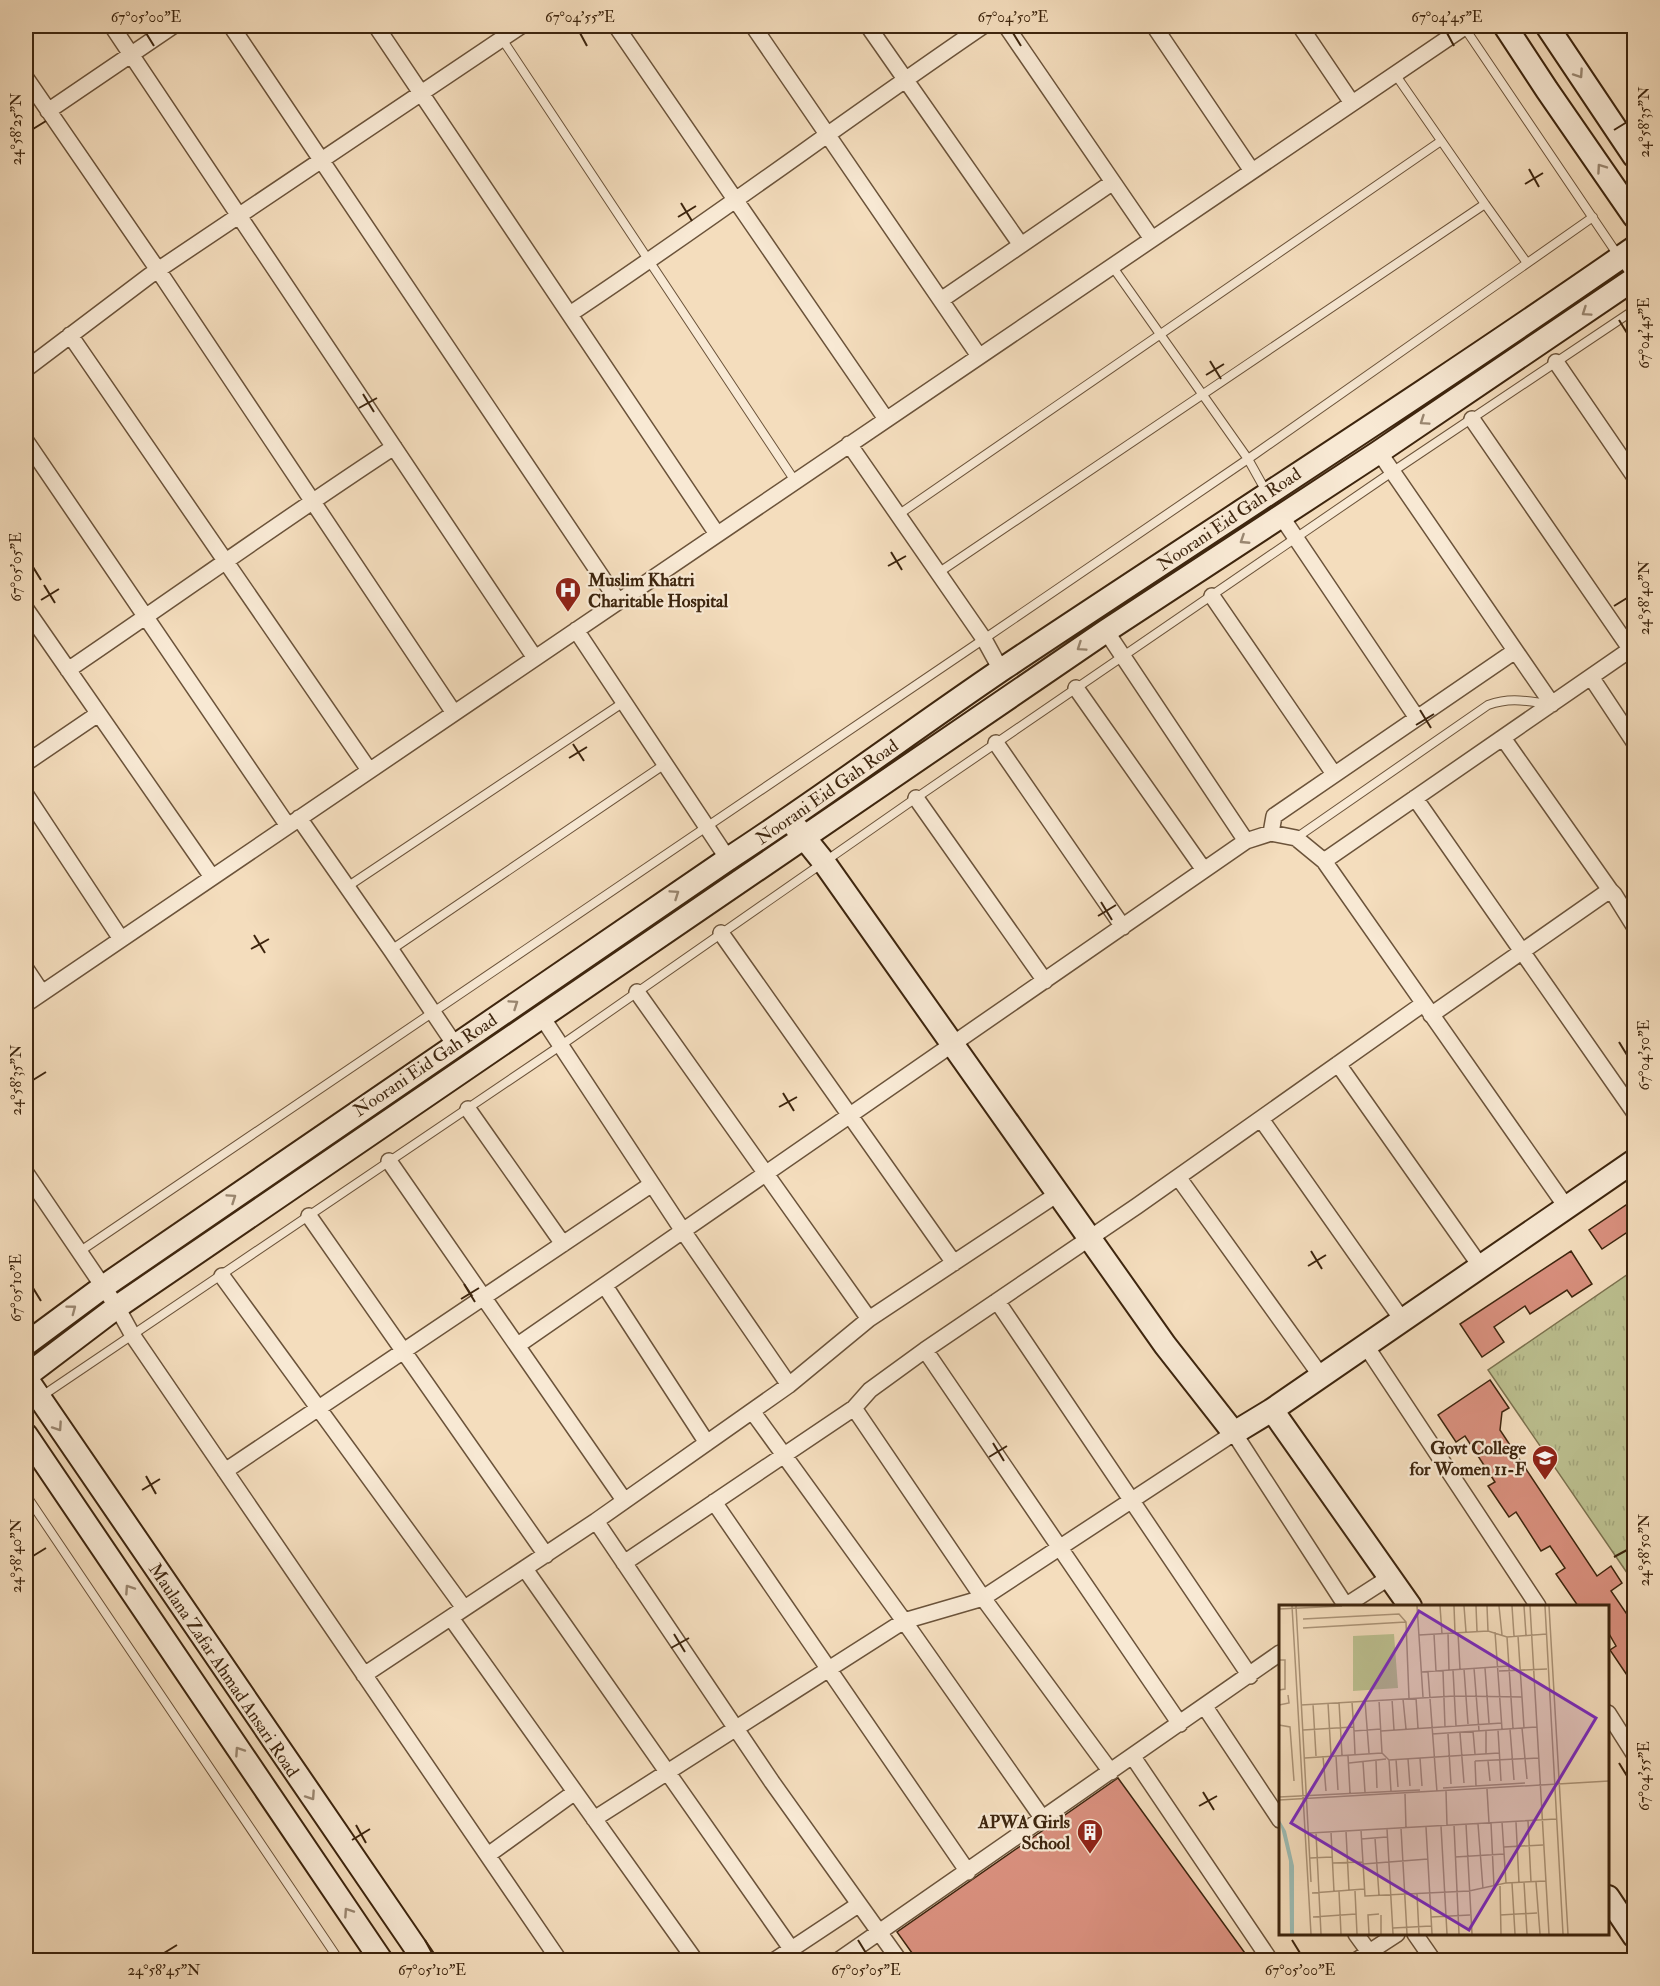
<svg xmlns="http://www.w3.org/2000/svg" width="1660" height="1986" font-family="'IM FELL Double Pica',serif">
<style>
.park{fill:url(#park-tufts);stroke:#7c724f;stroke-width:1.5}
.building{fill:#d9907e;stroke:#3d250e;stroke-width:1.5}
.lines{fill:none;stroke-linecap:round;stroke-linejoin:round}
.lane-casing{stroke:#6b533a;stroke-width:10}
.street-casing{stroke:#6b533a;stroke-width:18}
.secondary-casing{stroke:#3d250e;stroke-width:26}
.lane{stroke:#f8e9d4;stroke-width:8}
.street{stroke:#f8e9d4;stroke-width:15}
.secondary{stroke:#f8e9d4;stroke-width:22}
.oneway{stroke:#9a8771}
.ticks{fill:none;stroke:#3d250e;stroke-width:2}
.labels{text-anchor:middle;stroke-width:4.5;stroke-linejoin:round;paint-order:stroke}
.street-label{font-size:18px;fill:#3d250e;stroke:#f8e9d4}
.poi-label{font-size:18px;font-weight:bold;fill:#3d250e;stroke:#f8e9d4;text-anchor:end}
.inset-road{fill:none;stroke:#ab9377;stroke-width:1.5}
.view{fill:#7b2cbf;fill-opacity:0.15;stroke:#7b2cbf;stroke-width:3}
.inset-edge{fill:none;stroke:#3d250e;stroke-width:3}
.neatline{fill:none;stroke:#3d250e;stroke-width:2}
.ticks-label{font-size:15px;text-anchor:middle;fill:#3d250e}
</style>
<defs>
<pattern id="park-tufts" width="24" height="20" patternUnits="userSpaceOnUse" patternTransform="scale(1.5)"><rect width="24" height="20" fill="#bcc090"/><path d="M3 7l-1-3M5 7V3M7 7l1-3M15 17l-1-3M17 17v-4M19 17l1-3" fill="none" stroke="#a2a57b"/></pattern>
</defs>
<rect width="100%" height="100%" fill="#f4ddbd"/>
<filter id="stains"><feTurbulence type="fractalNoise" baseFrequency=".00333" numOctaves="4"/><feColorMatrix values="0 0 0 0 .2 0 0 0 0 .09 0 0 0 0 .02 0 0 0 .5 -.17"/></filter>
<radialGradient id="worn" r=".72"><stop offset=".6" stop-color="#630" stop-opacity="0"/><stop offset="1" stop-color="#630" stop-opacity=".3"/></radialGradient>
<path class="park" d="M1634,1270V1583L1488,1370Z"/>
<path class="building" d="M1635,1199V1227L1602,1249L1589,1230Z
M1571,1251L1592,1284L1572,1297L1567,1290L1530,1314L1525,1306L1494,1327L1504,1342L1482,1357L1460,1324Z
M1490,1380L1509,1408L1502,1412L1500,1430L1597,1576L1611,1566L1622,1583L1611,1591L1635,1626V1687L1610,1650L1616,1646L1608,1632V1606H1578L1556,1574L1565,1568L1550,1546L1541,1551L1516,1512L1509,1517L1488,1486L1495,1482L1465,1436L1456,1442L1438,1415Z
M1118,1778L1250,1960H917L897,1932Z"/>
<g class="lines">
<g class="lane-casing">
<path id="lane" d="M1464,27L1632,276
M502,39L795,481
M1485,204L1527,263
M1112,266L1248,459L1267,493
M898,515L1441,141
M938,573L1485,204L1395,74
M1296,838L1488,705C1511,697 1526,701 1549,704
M347,887L624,702
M391,950L665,764
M79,1252L984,639L1248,459L1593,217
M42,1396L560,1046L916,798L1392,472L1634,310
M26,1495L339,1960"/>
</g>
<g class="street-casing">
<path id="street" d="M112,26L535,658
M231,26L618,601
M376,26L717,534
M616,26L886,419
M753,26L979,356
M868,26L1021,245
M1006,26L1152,239
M1154,26L1252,171
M1300,26L1352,103
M26,78L158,270L454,713
M48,111L173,26
M941,300L1113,182
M570,314C710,221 845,120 983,26
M70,335L369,770
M1556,362L1634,476
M26,369L149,276L521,26
M1472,419L1631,650
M26,441L288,826
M849,444L984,639L1001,670
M1379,452L1552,704
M1281,516L1417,718
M1212,596L1334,774
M26,609L212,877
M576,630L728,859
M1106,631L1246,841L1271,833L1296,838L1324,861L1567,1208
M68,670C177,596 284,519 394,447
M1591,677L1634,742
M1076,688L1204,870
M1503,738L1610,890
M996,743L1123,927
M26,763L98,714
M26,795L121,939
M916,798L1045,981
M1415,798L1634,1112
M299,818L391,950L455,1045
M1271,833L1274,816L1515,651
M1324,861L1634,647
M721,933L954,1263
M26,969L42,993
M637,992L869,1319
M26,1004L1466,26
M1431,1015L1610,890L1614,894L1634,926
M542,1017L683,1231L789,1385
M1338,1064L1481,1267
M468,1109L563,1244
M1261,1119L1403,1321
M389,1161L624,1500
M26,1173L117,1307L133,1336L559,1960
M1178,1177L1321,1376
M309,1216L546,1555
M222,1276L464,1608
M605,1286L707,1443
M997,1301L1250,1676
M518,1345L1246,841
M1366,1346L1538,1606
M925,1350L1180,1724
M854,1408L983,1598L1111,1772
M752,1411L904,1621L1043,1819
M225,1471L652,1184
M714,1502L968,1872
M596,1521L772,1782L899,1960
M624,1563L854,1408L870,1390L925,1350L1137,1206L1423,1004
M525,1569L799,1960
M1345,1606L1390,1577
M451,1618L695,1960
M364,1675L596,1521L789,1385L869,1319L1059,1193
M1205,1707L1280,1820
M1608,1713L1634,1754
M1133,1757L1270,1960
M594,1819L904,1621L983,1598L1234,1433L1346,1606
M488,1855L575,1792
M1356,1934L1369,1952
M1415,1934L1433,1960
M775,1960L858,1905
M839,1960L1280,1653
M1357,1960L1397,1934"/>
</g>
<g class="secondary-casing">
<path id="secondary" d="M1505,26L1547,90L1634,216
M1547,26L1634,156
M794,825L823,861L1165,1345L1234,1433L1272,1410L1634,1161
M26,1344L103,1287L728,859C822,798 911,731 1004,668C1214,528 1427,392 1634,248
M26,1376L117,1307L1106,631L1379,452L1634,279
M26,1378L424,1960
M1272,1410L1410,1606
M26,1435L381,1960
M1608,1897L1634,1936"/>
</g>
<use href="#lane" class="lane"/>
<use href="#street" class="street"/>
<use href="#secondary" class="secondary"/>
</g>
<defs><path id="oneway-chevron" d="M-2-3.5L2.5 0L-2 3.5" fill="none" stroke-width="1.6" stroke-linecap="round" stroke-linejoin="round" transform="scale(1.5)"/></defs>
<g class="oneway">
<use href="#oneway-chevron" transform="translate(1579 74) rotate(56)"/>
<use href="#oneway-chevron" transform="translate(1601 168) rotate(-125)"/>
<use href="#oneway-chevron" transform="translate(1586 312) rotate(146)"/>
<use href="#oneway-chevron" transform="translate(1424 421) rotate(146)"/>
<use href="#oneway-chevron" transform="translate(1244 540) rotate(147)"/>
<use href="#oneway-chevron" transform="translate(1081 647) rotate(146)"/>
<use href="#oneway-chevron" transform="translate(675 894) rotate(-34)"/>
<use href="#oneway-chevron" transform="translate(514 1004) rotate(-34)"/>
<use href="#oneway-chevron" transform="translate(232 1198) rotate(-34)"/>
<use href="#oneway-chevron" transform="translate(72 1309) rotate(-37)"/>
<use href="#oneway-chevron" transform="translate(58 1427) rotate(56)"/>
<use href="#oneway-chevron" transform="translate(129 1589) rotate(-124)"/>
<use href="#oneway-chevron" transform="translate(239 1751) rotate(-124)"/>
<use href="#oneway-chevron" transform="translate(311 1796) rotate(56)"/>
<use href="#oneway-chevron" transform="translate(348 1912) rotate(-124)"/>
</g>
<path class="ticks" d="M146,33L154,46M580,33L587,46M1013,33L1021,46M1447,33L1454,46M33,129L46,121M1614,130L1627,122M1529,169L1539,187M1525,184L1543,173M681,203L692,221M678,217L696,206M1619,320L1627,333M1210,361L1221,379M1206,375L1224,364M363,394L374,412M359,408L377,398M891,552L902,570M888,566L906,556M33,567L41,580M44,585L55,603M41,600L59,589M1614,606L1627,598M1420,710L1431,728M1416,725L1434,714M573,744L584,761M569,758L587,747M1101,902L1112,920M1098,916L1116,905M254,935L265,953M251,949L269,939M1619,1042L1627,1055M33,1080L46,1072M783,1093L794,1111M779,1107L797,1097M1311,1251L1322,1269M1308,1266L1326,1255M464,1284L475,1302M33,1288L41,1301M461,1299L479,1288M993,1443L1004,1461M989,1457L1007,1446M146,1476L156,1494M142,1490L160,1479M33,1556L46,1548M1614,1557L1627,1550M674,1634L685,1652M671,1648L689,1638M1619,1763L1627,1776M1203,1792L1214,1810M1199,1806L1217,1796M356,1825L366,1843M352,1840L370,1829M425,1940L432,1953M858,1940L866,1953M1292,1940L1300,1953M164,1953L177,1945"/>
<defs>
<g id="hospital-pin" transform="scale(1.35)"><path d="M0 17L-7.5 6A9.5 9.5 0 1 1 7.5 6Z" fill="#8f2418" stroke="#f8e9d4"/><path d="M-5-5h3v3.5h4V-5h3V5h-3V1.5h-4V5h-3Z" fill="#fff"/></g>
<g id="university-pin" transform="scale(1.35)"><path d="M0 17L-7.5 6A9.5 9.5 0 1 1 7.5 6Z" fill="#8f2418" stroke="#f8e9d4"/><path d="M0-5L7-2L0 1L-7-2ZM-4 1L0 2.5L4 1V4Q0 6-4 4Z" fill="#fff"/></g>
<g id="building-pin" transform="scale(1.35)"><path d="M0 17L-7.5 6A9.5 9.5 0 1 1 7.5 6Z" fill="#8f2418" stroke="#f8e9d4"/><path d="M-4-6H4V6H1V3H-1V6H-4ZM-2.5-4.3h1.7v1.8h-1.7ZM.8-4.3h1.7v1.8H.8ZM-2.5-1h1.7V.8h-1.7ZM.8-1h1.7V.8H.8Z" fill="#fff"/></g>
</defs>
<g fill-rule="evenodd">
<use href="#hospital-pin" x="568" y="590"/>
<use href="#university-pin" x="1545" y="1458"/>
<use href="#building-pin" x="1090" y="1832"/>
</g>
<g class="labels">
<g class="street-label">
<text transform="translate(1229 519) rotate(-34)" y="6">Noorani Eid Gah Road</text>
<text transform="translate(827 792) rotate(-35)" y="6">Noorani Eid Gah Road</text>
<text transform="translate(425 1065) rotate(-34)" y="6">Noorani Eid Gah Road</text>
<text transform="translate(224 1670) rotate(56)" y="6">Maulana Zafar Ahmad Ansari Road</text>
</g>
<g class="poi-label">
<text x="588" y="586" text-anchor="start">Muslim Khatri<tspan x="588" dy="21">Charitable Hospital</tspan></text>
<text x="1526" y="1454">Govt College<tspan x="1526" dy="21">for Women 11-F</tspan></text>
<text x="1070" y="1828">APWA Girls<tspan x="1070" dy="21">School</tspan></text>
</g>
</g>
<g transform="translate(1279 1605)">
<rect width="330" height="330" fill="#f4ddbd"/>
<path d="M115,29L119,83L74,86V31Z" fill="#bcc090"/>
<path d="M0,214L7,226L15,261V329H11L10,256Z" fill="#9cbbb3"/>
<path class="inset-road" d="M13,1L32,329M17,1L32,277M138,1L144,92M161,1L163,29M175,1L176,28M185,1L187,27M197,1L198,26M208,1L209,26M220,1L223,30M233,1L235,31M245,1L247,30M251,1L270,329M266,1L284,329M270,1L289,329M0,4L63,1M24,14L120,9L127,17L130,93M24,23L127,17M216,27L223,124M169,28L170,65M179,28L181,64M155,29L157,66M140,30L209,26L228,32L268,29M239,31L245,123M228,32L234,123M0,55H6V84L0,85M195,63L200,126M206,63L210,118M185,64L189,119M174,65L177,121M164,66L166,122M220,66L268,64M142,67L230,61M149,67L158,187M137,93L139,123M113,94L115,125M124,94L127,124M100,95L103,148L110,155L112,186M86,96L90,148M60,97L63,150M73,97L75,126L102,124M49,98L52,150M34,99L37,151M0,100L10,98L9,90M22,100L176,91L243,92M0,120L11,122L15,176M243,123L248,174M231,124L235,175M24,125L74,122M207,125V149M219,125L222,176M75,126L76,149M102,126L223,118M194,126L196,149M181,128L185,178M153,129L258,122M169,129L172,179M44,151L47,186M57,151L59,185M69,151L71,188M26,153L103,148M141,153L143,181M117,154L119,182M129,154L131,181M110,155L220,148M97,156L98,183M196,156L260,153M196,156L197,181M209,156L211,176M84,157L86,187M70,158L107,154M164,183L246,178M208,184L210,218M167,186L168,220M126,189L127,223M0,192L141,185M0,195L330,176M249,216L252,277M237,217L240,278M212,218L215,282M187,219L193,329M199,219L204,284M175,220L180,329M162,221L168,329M147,222L153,329M122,223L128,329M108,224L114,329M82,225L86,291L190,286L227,278L223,217M67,226L70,286M52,227L55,287M31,228L277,214M37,228L42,329M96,233L100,290M82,234L108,232M225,242L264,240M176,252L225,249M31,253L53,252M53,258L84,257M84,259L149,254M245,277L248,329M257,277L261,329M227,278L267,276M233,278L236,329M221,281L222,329M60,286L62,329M76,286L78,329M33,288L85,284M138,289L140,329M221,310L258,308M34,312L77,309M152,312L191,310M114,323L152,321M90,329L89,310L100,309M102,329V310"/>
<path class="view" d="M140,6L317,113L190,325L12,218Z"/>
<rect width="330" height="330" class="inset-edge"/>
</g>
<rect width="1660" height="1986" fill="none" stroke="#f4ddbd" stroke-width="66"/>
<rect x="33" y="33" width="1594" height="1920" class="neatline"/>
<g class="ticks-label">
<text x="146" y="22">67°05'00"E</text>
<text x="580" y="22">67°04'55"E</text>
<text x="1013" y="22">67°04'50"E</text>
<text x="1447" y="22">67°04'45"E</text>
<text transform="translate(1644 122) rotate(-90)" y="5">24°58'35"N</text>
<text transform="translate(16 129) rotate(-90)" y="5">24°58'25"N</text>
<text transform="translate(1644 333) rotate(-90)" y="5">67°04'45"E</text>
<text transform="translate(16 567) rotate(-90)" y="5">67°05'05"E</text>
<text transform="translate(1644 598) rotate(-90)" y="5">24°58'40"N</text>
<text transform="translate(1644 1055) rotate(-90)" y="5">67°04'50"E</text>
<text transform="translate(16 1080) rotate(-90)" y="5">24°58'35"N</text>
<text transform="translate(16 1288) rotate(-90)" y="5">67°05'10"E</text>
<text transform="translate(1644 1550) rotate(-90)" y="5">24°58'50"N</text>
<text transform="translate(16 1556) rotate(-90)" y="5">24°58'40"N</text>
<text transform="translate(1644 1776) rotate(-90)" y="5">67°04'55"E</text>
<text x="164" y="1975">24°58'45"N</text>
<text x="432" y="1975">67°05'10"E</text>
<text x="866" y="1975">67°05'05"E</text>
<text x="1300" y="1975">67°05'00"E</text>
</g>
<rect width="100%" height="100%" filter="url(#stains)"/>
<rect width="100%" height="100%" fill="url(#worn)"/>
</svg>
